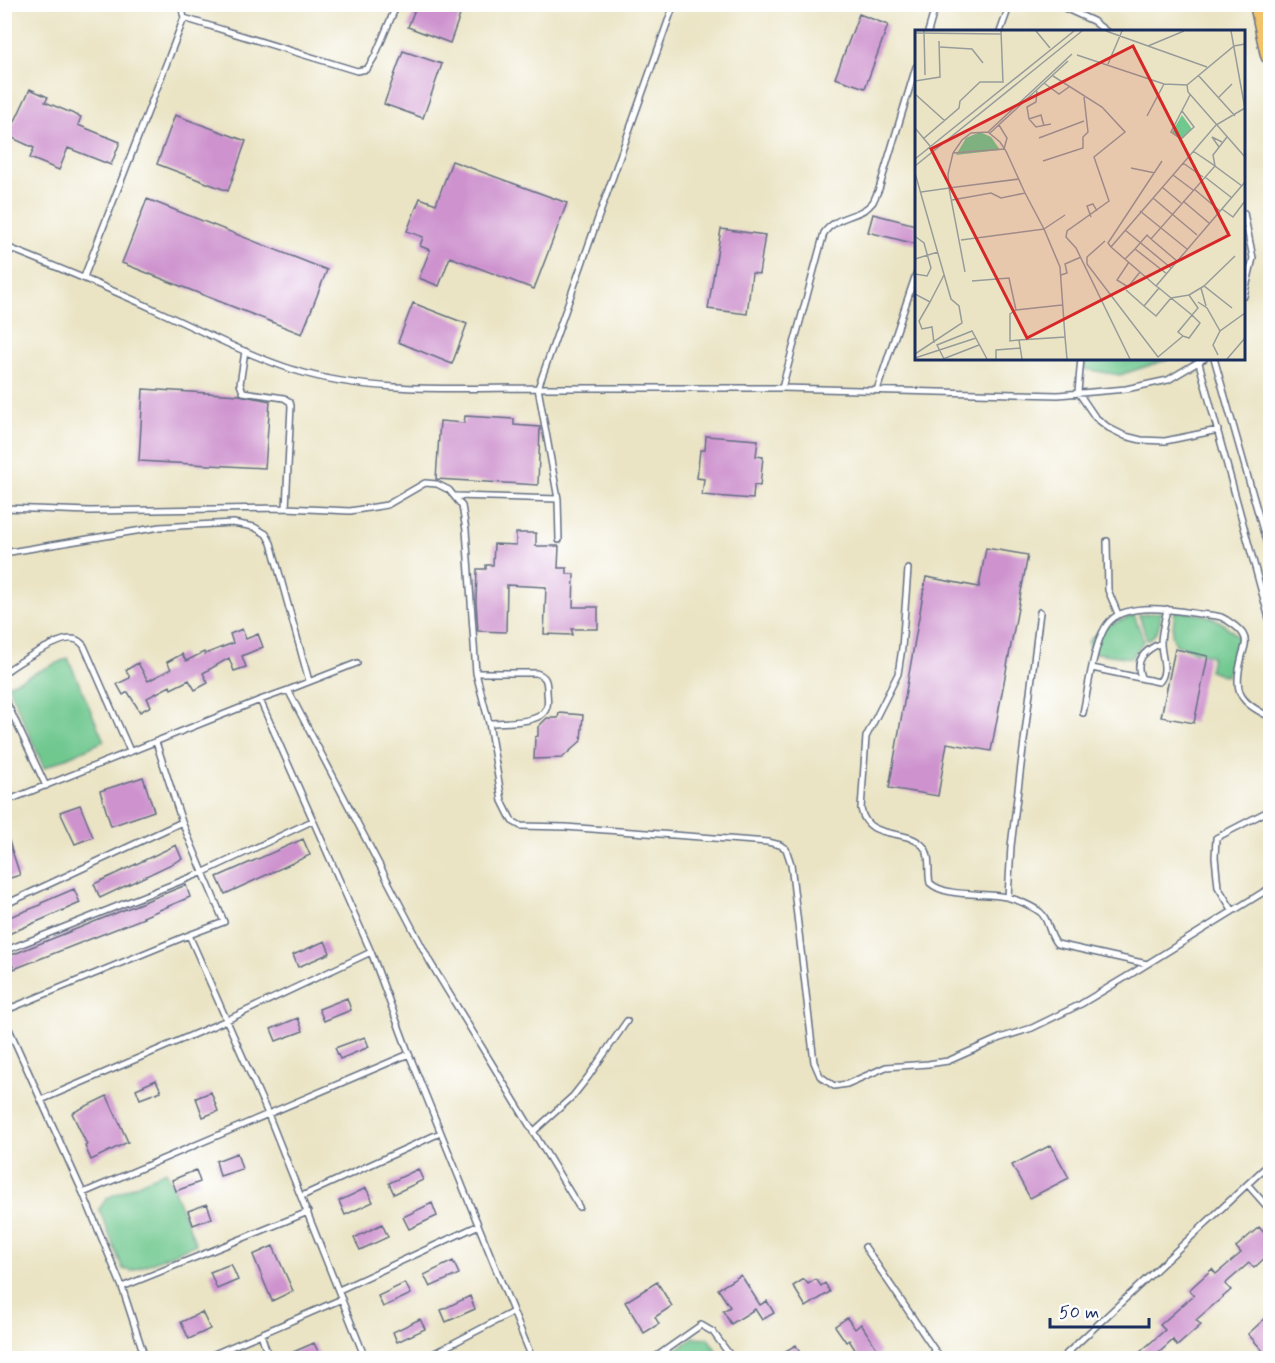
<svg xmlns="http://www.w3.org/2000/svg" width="1275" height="1363" font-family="Mynerve,sans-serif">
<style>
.green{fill:#70c88f;stroke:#467c76;stroke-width:1.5}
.building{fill:#ce93ce}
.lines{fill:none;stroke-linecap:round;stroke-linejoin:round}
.service-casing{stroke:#636e82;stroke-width:8}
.trunk-casing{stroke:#636e82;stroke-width:21}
.service{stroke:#fff;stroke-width:5}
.trunk{stroke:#f2c36a;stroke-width:18}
.inset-road{fill:none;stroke:#979c9b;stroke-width:1.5}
.view{fill:#d62828;fill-opacity:0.15;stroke:#d62828;stroke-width:3}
.inset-edge{fill:none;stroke:#1b2f5e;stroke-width:3}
</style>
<rect width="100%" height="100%" fill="#fff"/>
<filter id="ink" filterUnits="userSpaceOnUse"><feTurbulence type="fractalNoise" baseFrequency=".0167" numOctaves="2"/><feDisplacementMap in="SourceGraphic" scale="12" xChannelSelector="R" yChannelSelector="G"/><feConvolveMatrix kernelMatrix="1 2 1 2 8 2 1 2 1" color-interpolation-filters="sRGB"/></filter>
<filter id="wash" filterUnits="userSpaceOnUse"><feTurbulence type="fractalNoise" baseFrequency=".008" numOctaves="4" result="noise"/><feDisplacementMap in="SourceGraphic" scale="24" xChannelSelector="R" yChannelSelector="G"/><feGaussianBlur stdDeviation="1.35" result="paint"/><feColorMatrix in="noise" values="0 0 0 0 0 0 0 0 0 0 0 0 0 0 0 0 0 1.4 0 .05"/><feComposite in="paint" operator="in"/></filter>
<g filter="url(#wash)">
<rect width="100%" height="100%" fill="#eae4c4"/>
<path class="green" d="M1087,359V358L1169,359L1120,375L1083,369Z
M1175,611C1206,615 1215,613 1238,637L1227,676L1209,671L1212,656L1176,645L1172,636Z
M1161,612C1160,624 1159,635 1147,640L1139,615Z
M1134,615L1144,641L1131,658L1090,652L1088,642L1102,628Z
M68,658L104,741L44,768L8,685Z
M166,1171L196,1244L132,1271L123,1269L99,1209L107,1198Z
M694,1337L708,1338L721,1358H666Z"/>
<g id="blocks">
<path class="building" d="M417,4H464L450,43L408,27Z
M859,14L888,25L865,88L835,78Z
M403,51L442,64L423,118L384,104Z
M30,89L48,97L45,102L81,117L78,125L120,142L111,165L68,148L59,170L30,158L34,148L8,136Z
M175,115L246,141L228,191L157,164Z
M452,161L567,203L534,289L450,257L439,286L419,278L430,250L420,246L423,237L407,231L420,198L436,204Z
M147,199L327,270L302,334L122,263Z
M873,214L916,225V244L868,232Z
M721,229L765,235L759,274L752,273L747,314L708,309Z
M413,303L467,324L452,364L398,342Z
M143,389L239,395L270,401L265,468L139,461Z
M465,416L514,419V425L540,427L538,485L436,479L440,421L464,423Z
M706,436L758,440L756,456L763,457L760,486L754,485L753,499L702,495L704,479L697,478L700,450H705Z
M516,533H536V546H559L558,568H567V574H574L573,607H598V629H572V635L544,634L546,587L507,585L506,632L478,631L476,602L477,569H486V565H493L494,544L516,545Z
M986,548L1028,555L991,751L947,743L938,796L889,788L926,577L979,587Z
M242,629L246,639L258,634L263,647L242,656L246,667L234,671L229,658L203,673L208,683L195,690L189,680L171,689L170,686L147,698L151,706L140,712L128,692L123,695L117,684L130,678L126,670L138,663L148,681L171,669L167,662L182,654L186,661L204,652L205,654L233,643L230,634Z
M1175,649L1208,656L1194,723L1161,717Z
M559,713L583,715L581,741L562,758L534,759L535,737L538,736V727L547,718H558Z
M143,777L154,811L111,826L100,791Z
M80,805L93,837L75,844L60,812Z
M4,835H7L20,875L4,880Z
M303,839L310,855L225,894L217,877Z
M176,845L182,859L100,898L94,884Z
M186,885L190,897L143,917L144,918L14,969L9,956Z
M74,889L80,903L4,936V919L41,905V903Z
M325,941L330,953L298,967L293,955Z
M347,998L351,1010L324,1021L319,1009Z
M298,1018L303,1031L276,1041L271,1029Z
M365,1037L369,1047L340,1059L335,1048Z
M156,1080L161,1091L140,1099L136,1089Z
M211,1092L218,1111L203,1117L196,1098Z
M107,1096L128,1142L91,1160L85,1146L87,1145L72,1113Z
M1051,1145L1069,1178L1030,1198L1012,1165Z
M237,1153L242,1169L220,1176L216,1161Z
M418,1169L423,1180L394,1194L389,1183Z
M196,1170L200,1182L176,1191L172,1180Z
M366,1188L373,1202L345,1215L339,1201Z
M432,1203L437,1216L409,1229L403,1217Z
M207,1204L212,1218L193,1225L188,1211Z
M382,1224L388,1237L360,1250L354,1238Z
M1259,1227L1270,1240V1253L1254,1268L1249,1263L1225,1284L1231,1290L1196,1320L1201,1325L1177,1346L1173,1340L1152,1359H1132L1165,1330L1160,1325L1194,1295L1189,1290L1212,1269L1216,1274L1241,1253L1236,1247Z
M273,1246L293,1291L272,1301L253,1255Z
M453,1261L459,1274L430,1287L424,1275Z
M231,1264L238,1280L217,1289L210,1272Z
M741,1275L760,1305L767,1301L774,1313L762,1320L755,1309L731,1324L723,1311L730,1307L718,1289Z
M804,1279L808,1284L816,1279L821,1286L825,1283L830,1292L806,1307L793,1286Z
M657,1282L672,1306L655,1317L659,1324L644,1333L625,1302Z
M405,1283L411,1294L383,1307L378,1296Z
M470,1296L475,1309L446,1322L441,1310Z
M202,1312L210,1329L189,1339L181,1322Z
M1270,1314V1359L1248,1334Z
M847,1318L855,1329L861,1324L880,1353L872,1359H861L849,1340L846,1342L835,1326Z
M420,1319L425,1329L397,1342L393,1332Z
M314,1343L320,1356L314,1359H277Z
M796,1345L803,1359H771Z"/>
</g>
</g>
<g filter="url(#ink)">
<use href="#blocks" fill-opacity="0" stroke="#636e82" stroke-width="1.5"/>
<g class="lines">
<g class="service-casing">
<path id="service" d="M1056,4L1093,21L1107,32
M184,18L357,71L367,69L375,56L397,4
M928,32L936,4
M1000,32L1010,4
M1244,213L1253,258L1244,296
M4,246C57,267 109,288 160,312C204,332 247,355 294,370C370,394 459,388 538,388L674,4
M84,277L184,18L181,4
M245,351L240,384L243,392L284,398L290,402L291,406L286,508
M1081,358L1078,392L1095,417L1109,428L1125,436L1141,440L1165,441L1218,430
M1214,358L1270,555
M1199,363L1270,622
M782,388L1058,395L1126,389L1168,380L1205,358
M877,390L916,274
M455,496L558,499
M4,508L90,511L286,508L350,511L387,505L425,483L437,484L449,490L462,506L466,530L476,673L489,723L502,801L512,821L521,826L565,827L768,842L780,845L786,849L791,864L814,1062L820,1076L834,1086L847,1084L886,1067L928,1064L948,1061L1000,1038L1032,1028L1081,1004L1131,974L1270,888
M559,540L558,499L538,388H782L824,233C839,213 861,218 873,202C875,198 877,193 879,189L916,67
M1107,541L1108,590L1118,614
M4,553L160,527L233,523L254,527L266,534L271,543L309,681
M908,569L902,648L898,674L866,737L861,809C868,842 905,827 923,846C932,856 927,872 930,883C946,898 985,892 1006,897C1016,899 1032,906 1040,912C1050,920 1048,935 1057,944L1147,964
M1092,668L1159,682C1169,672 1161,656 1161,643C1161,632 1165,620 1167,609
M4,673C16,664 58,637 72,639C77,639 81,642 84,646L130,751
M476,673H536C546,676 547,681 547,691C547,697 549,704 546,709C540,724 503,722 489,723
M1141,677C1134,660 1145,650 1161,643
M288,690L357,663
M4,697L46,786
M260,700L288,690L430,962L579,1207
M1083,713C1088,690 1094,637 1110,621C1129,602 1174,610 1199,614C1206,615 1214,615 1221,617C1228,620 1239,628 1243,634C1248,642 1244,648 1242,656C1233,692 1238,701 1270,717
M4,802L260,700L371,952L409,1054L532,1358
M182,822L224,922L189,935L268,1114L365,1358
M1008,897L1011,846L1040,612
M4,905L182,822L156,742
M1233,911L1218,887L1215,857L1216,838L1270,810
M4,951L204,872L312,821
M4,1011L189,935
M4,1018L83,1193L122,1287L145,1358
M41,1100L227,1020L371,952
M533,1132L573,1096L588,1077L627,1021
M1248,1185L1270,1210
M83,1193L409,1054
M302,1196L440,1133
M865,1247L940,1358
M122,1287L308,1212
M339,1290L477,1226
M261,1334L269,1358
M205,1358L342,1299
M425,1358L513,1312
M654,1358L701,1325L713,1332L732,1358
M1062,1358L1270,1163"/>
</g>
<g class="trunk-casing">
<path id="trunk" d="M1259,4L1270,55"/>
</g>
<use href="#service" class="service"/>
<use href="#trunk" class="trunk"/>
</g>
</g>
<g transform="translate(915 30)">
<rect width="330" height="330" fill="#eae4c4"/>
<path d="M267,85L277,99L267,109L257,102ZM65,102L76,107L85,120L41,125L51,108Z" fill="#70c88f"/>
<path class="inset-road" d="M9,1L10,45M86,1L88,53M121,1L135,18M191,1L292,37M316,1L330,79M0,3L86,4M233,16L269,1M25,17L57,19L68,33M162,25L249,54L272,55L273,62L330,127M193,34L207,1M283,45L320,86M138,46L187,77L210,102L179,127L194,171L152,201L151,207L161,218L215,329M0,51L25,47L24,11M129,53L144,64L154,57M272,55L319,16L330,14M122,61L121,72L112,77L114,89L121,97L136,94M0,64L30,91M304,67L317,54M267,81L279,97L266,109L256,102L275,65M232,86L249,54M114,89L126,85L129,96M0,98L15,116M73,102L157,24M75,103L153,31M312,107L298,125L300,136L327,156M124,108L169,91M8,109L44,78L45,71L65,52H87M304,117L297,107L307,112M38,123L89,119L92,108L84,95M0,129L159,1M128,131L168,118V107L173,102L169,67M268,133L288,147M0,136L167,1M216,138L240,143M0,143L36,269L44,276L47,293L0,324M258,145L278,160M290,147L317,168M104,149L34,158L33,144L38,123L47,110L56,103L73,102L85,112L91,121L110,163M247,157L266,173M279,159L305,181M6,162L34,158L50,242M238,168L282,205M37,170L76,163L86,168L110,163L129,199L150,185M268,171L294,193M307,179L318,187L330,171M225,181L272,219M176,187L172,176L178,174L182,181M210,200L256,238M236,209L262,231M46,210L129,199L145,237L150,307L104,310L107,329M190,211L172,227V234L243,327L268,306L274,308L285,293L277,285L263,302L268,306M196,217L193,213L247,131M220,219L232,205L236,209L300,136L278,121M0,229L23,222M210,229L220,219L252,244M214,232L202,250L213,257L225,242M0,244L12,246L16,238L9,213L1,207M146,245L152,243L150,234L166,227M57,251L94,248L101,280M241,256L330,152M289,256L320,226M244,258L229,276L241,286L256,268L274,265L283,278L277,285L256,268L244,258L241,256L196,217L301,95L330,78M286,258L291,276M211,260L229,276M0,264L15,272L29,245M274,265L289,256L317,278M15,272L4,291L7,299L17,297L19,313M283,272L292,278L305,301M150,307L152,329M104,310L95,311V284L101,280L147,275M303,325L298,315L305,301L330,283M0,328L61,308M28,329L64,315M29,329L22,315L57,301L72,329M81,329V320L106,318M312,329L330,308"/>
<path class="view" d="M218,16L314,205L112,308L16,119Z"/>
<rect width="330" height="330" class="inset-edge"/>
</g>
<rect width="1275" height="1363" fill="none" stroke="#fff" stroke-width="24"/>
<path d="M1050 1318v9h99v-9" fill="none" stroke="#1b2f5e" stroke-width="3"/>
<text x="1059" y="1318" font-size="18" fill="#1b2f5e" stroke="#ffffff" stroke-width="4.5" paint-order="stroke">50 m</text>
</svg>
